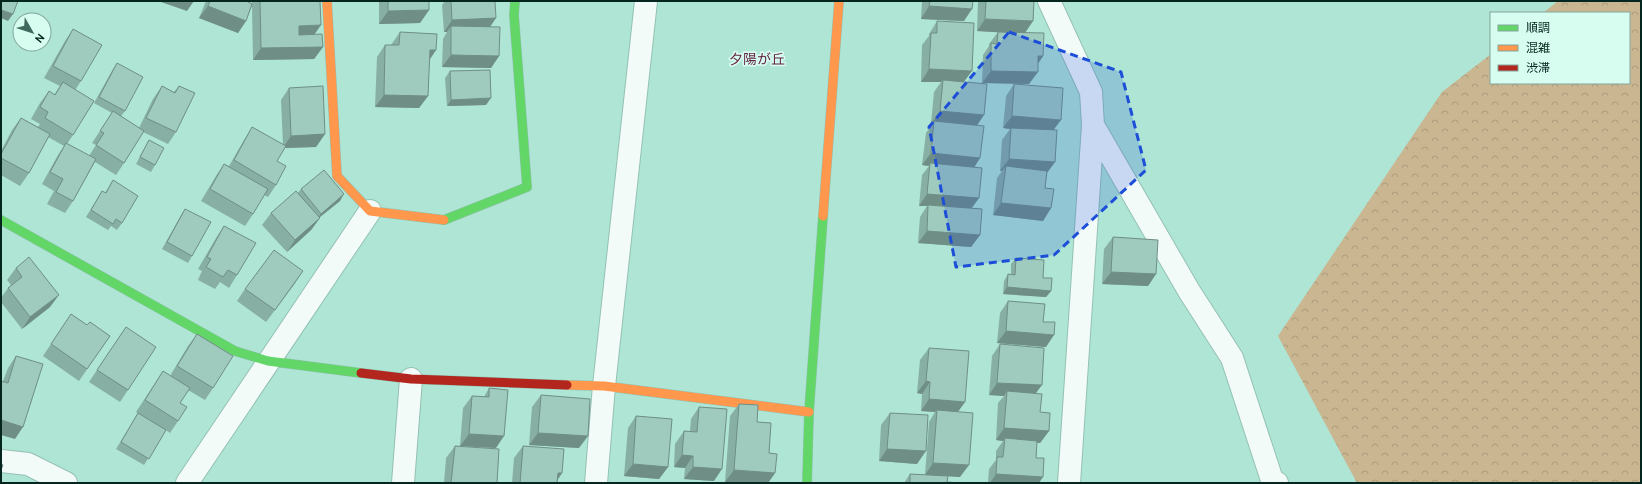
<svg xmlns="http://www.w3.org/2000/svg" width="1642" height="484" font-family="Overpass,'Noto Sans JP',sans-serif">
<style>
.forest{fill:url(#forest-crowns)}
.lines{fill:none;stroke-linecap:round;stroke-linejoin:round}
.street-casing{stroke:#94c1b4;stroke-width:24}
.fast-casing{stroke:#94c1b4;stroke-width:10}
.slow-casing{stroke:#94c1b4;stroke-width:10}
.jam-casing{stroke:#94c1b4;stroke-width:10}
.street{stroke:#f3fbf9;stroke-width:22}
.fast{stroke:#63d668;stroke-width:9}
.slow{stroke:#ff974d;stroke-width:9}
.jam{stroke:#b3261e;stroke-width:9}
.wall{fill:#88afa3}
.shaded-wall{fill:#6f8e85}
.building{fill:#9ecbbe;stroke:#6f8e85}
.marked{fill:#1d4ed8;fill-opacity:0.2;stroke:#1d4ed8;stroke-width:3;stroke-dasharray:8 5;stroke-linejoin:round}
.labels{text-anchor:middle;stroke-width:3.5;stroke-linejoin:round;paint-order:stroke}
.quarter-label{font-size:14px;fill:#652443;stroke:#d7fcf0}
</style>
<defs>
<pattern id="forest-crowns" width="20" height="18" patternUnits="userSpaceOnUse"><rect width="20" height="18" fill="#cab691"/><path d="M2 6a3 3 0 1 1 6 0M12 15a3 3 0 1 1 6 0" fill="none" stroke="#ac9c7d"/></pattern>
</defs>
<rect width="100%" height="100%" fill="#aee5d5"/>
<path class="forest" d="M1558,1H1641V483H1357L1278,336L1442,92L1491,54V83H1629V13H1543Z"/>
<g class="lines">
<g class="street-casing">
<path id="street" d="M1049,1L1091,92L1093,125L1069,483
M1093,125L1189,291L1232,358L1272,480L1277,483
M1,461L28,464L66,483
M187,483L370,211
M403,483L411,379
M596,483L604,386L646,1"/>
</g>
<g class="fast-casing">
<path id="fast" d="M1,220L235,351L268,361L361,373
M444,220L527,187L514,15L515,1
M807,483L809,412L823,216"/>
</g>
<g class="slow-casing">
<path id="slow" d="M327,1L337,176L370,211L444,220
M823,216L839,1
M567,385L604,386L809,412"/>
</g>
<g class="jam-casing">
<path id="jam" d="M361,373L411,379L567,385"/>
</g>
<use href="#street" class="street"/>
<use href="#fast" class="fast"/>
<use href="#slow" class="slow"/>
<use href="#jam" class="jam"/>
</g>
<path class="wall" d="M206,1H248V2L252,3V1H320L314,34L323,47L314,59L253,60L252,6L246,21L238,33L199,18Z
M379,1H429V10L420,23L379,24Z
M445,1H495L490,27L499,56L491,68L442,67L443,39L447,32H444L442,5Z
M922,1H973L964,21L921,19Z
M978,1H1034L1033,21L1025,33L1043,56L1038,64L1029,84L982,83L983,55L989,46V44L998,32L977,31Z
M937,21L964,82L977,126L980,158L974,167L979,198L972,208L980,235L971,247L918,243L920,217L927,206H919L922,175L929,166L922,165L926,133L932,124L931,123L934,92L941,82H921L922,45L929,36V34Z
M73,29L81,81L75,90L73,135L67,144L89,156L96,145L92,143L112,113L94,103L113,69L117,63L125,111L121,116L139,128L153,99L162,86L174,92L179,86L176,132L168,144L143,132L124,163L116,175L95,162L73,201L65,213L47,204L54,191L42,184L58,155L64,146L48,137L29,173L20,186L1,175V151L12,130L21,118L38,127L40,124L31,119L40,103L49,91L54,95L60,86L44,78L65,41Z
M400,32L436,50L429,60L428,96L419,108L375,107L377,57L385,45H391Z
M450,71L486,105L447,106L445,78Z
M1014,84L1054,130L1055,162L1047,173L1045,188L1051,208L1043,221L993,215L997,178L1002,171H1000L1002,140L1010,129L1003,128L1006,96Z
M289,88L325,134L316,147L285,148L277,161L276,185L268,197L264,195L253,214L245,226L201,201L216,176L224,164L229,166L244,140L252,127L283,145L281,100Z
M149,140L155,165L151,172L136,164L145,147Z
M113,180L122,223L117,230L111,226L108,230L86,217L102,191L105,193Z
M301,189L340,201L319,218H320L311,230L287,252L262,225L271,213L298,193Z
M185,209L192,256L188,263L162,249L181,215Z
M224,226L237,275L229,288L220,282L215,289L198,280L202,271L198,269L216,238Z
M1113,237L1156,274L1148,286L1102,284L1104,249Z
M1016,258L1043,278L1051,291L1046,297L1003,294L1004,281L1008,274H1011V264Z
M16,268L50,307L22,329L1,302V298L8,288L11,285L7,280Z
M295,283L266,322L237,301L245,289Z
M1008,301L1043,322L1046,347L997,343L1000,313Z
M71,314L87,325L110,336L79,381L43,356Z
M126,327L128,390L120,402L89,382Z
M197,334L213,388L205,400L188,390L180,403L178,421L170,433L166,430L144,465L116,449L138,413L155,424L136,412L163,371L170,376L188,346Z
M1000,344L1036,393L1040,412L1049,431L1040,443H1037L1036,458L1039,483H988L989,469L996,460V451L1003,441L996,440L998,403L1004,396L989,395L992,356Z
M929,348L965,402L958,412L960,477L948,476L947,482L961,483H904L910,474L925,475L929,422L935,412L921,411L922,394L917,393L920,360Z
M16,356L15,439L3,381L8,368Z
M489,388L496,448L461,446L497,483H444L446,458L455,446H460L463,408L472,396L484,397Z
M541,395L579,448L529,445L532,407Z
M739,404L757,422L769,453L775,473L768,483H736L725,482L730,416Z
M699,407L714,481L684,479L685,468L674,467L675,444L684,431L690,432L691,419Z
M890,413L917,464L879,461L881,425Z
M636,416L668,467L659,479L624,476L628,428Z
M523,446L562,473L557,481V483H512L514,458Z"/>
<path class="shaded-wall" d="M158,1H194L187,11Z
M208,6L246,21L238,33L199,18Z
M929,6L972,9L964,21L921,19Z
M1,10L13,14L8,21L1,18Z
M429,10L420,23L379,24L388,11Z
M496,18L488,30L451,26L447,32H444L452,20Z
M985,19L1033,21L1024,34L977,31Z
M321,25L312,38H290L299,26Z
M323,47L314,59L253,60L261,48Z
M430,50H436L428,62Z
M451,55L499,56L491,68L442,67Z
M1038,56H1043L1035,68Z
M929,69L972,71L963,83L943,80L941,82H921Z
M991,71L1038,72L1029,84L982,83Z
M384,95L428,96L419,108L375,107Z
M491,98L486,105L447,106L451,100Z
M940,111L984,115L976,127L934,121L932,124L931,123Z
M1012,116L1061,120L1052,132L1011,128L1010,129L1003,128Z
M325,134L316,147L283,148L291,136Z
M931,153L980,158L972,171L930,163L929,166L922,165Z
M1009,159L1055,162L1046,174L1006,166L1002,171H1000Z
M344,194L340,201L316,220L321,214Z
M927,194L979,198L970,210L928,205L927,206H919Z
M1001,203L1051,208L1043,221L993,215Z
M320,218L311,230L287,252L295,240Z
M927,231L980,235L971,247L918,243Z
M303,271L295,283L266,322L275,310Z
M1111,272L1156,274L1148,286L1102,284Z
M1007,287L1051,291L1046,297L1003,294Z
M59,295L50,307L22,329L30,317Z
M1006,331L1054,335L1046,347L997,343Z
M926,381L930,382L922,394L917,393Z
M997,383L1042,385L1033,397L1007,391L1004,396L989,395Z
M929,399L965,402L956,414L937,410L935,412L921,411Z
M1,420L23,427L15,439L1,435Z
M1004,428L1049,431L1040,443L1005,441V438L1003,441L996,440Z
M538,433L588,436L579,448L529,445Z
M469,434L504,436L496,448L460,446Z
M887,449L926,451L917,464L879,461Z
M682,455L693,456L685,468L674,467Z
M933,463L969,465L960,477L925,475Z
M633,464L668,467L659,479L624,476Z
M693,467L722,469L714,481L684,479Z
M734,470L775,473L768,483H736L725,482Z
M558,473H562L555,483Z
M996,474L1043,477L1039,483H990Z"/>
<path class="building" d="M1,1H18L13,14L1,10Z
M210,1H248V2L252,4L246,21L208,6Z
M260,1H320L321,25L299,26V35L322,34L323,47L261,48Z
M388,1H429V10L388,11Z
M451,1H495L496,18L452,20Z
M930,1H973L972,9L929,6Z
M986,1H1034L1033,21L985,19Z
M937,21L974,23L972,71L929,69L931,33H937Z
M451,26L500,27L499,56L451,55Z
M73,29L102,45L81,81L53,66Z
M400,32L437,34L436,50H430L428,96L384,95L385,45H399Z
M998,32L1044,33L1043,56H1038V72L991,71V43L997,44Z
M117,63L143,77L125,111L99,97Z
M490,70L491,98L451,100L450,71Z
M943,80L987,84L984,115L940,111Z
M63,82L94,101L73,135L45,118L48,112L40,107L49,91L55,95Z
M1014,84L1063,88L1061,120L1012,116Z
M162,86L175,93L179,86L195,93L176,132L146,118Z
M323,86L325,134L291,136L289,88Z
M113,111L144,131L124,163L96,145L104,133L100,131Z
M21,118L50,134L29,173L1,158V154Z
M934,121L984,126L980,158L931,153Z
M252,127L286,146L277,161L286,166L276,185L234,160Z
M1011,128L1057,130L1055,162L1009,159Z
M149,140L164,148L155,165L140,157Z
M66,143L96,159L73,201L56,192L63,179L50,172Z
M930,163L982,168L979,198L927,194Z
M224,164L268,189L253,214L210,189Z
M1006,166L1047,171L1045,188L1054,189L1051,208L1001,203Z
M324,170L344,194L321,214L301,189Z
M113,180L138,196L122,223L116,219L113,224L91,210L102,191L106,193Z
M296,191L320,218L295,240L271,213Z
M928,205L982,209L980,235L927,231Z
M185,209L211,222L192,256L167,242Z
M224,226L256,243L237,275L228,270L223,277L206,267L211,259L207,257Z
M1113,237L1158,240L1156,274L1111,272Z
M274,250L303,271L275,310L245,289Z
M29,257L59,295L30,317L8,288L22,277L16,268Z
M1016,258L1044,260L1043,278H1052L1051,291L1007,287L1008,274L1015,275Z
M1008,301L1045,304L1043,322H1055L1054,335L1006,331Z
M71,314L87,325L90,322L110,336L87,369L51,344Z
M126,327L156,347L128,390L97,370Z
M197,334L233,356L213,388L177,366Z
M1000,344L1044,348L1042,385L997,383Z
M929,348L969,351L965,402L929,399L930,382L926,381Z
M16,356L43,364L23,427L1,420V381L8,383Z
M163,371L190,388L180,403L187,407L178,421L145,400Z
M489,388L508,390L504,436L469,434L472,396L489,397Z
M1007,391L1042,394L1040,412L1050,413L1049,431L1004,428Z
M541,395L590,399L588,436L538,433Z
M739,404L758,405L757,422L771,423L769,453L777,454L775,473L734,470Z
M699,407L727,409L722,469L693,467V456L682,455L684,431L697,432Z
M937,410L973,413L969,465L933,463Z
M138,413L166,430L149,459L121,442Z
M890,413L928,415L926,451L887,449Z
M636,416L672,419L668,467L633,464Z
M1005,438L1037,441L1036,458H1044L1043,477L996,474L997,457H1003Z
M455,446L499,449L497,483H451Z
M523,446L564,449L562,473H558L557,483H520Z
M1,464L3,465L1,470Z
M910,474L948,476L947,482L961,483H910Z"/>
<path class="marked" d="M1009,32L1121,72L1146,170L1054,255L956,267L929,127Z"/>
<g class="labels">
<g class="quarter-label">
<text x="757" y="64">夕陽が丘</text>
</g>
</g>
<rect width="1642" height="484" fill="none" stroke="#05261e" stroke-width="4"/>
<rect x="1490" y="12" width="140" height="72" fill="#d7fcf0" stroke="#83a69c"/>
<rect x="1498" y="25" width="20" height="6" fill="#63d668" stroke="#83a69c"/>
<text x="1526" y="32" font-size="12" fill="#05261e">順調</text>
<rect x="1498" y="45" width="20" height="6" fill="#ff974d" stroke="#83a69c"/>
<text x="1526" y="52" font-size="12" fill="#05261e">混雑</text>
<rect x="1498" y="65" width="20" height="6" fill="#b3261e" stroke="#83a69c"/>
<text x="1526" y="72" font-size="12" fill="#05261e">渋滞</text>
<g transform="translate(32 32) rotate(129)"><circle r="19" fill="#d7fcf0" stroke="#83a69c"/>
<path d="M0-3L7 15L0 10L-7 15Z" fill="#40695e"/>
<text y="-6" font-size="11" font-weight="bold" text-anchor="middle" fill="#05261e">N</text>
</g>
</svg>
